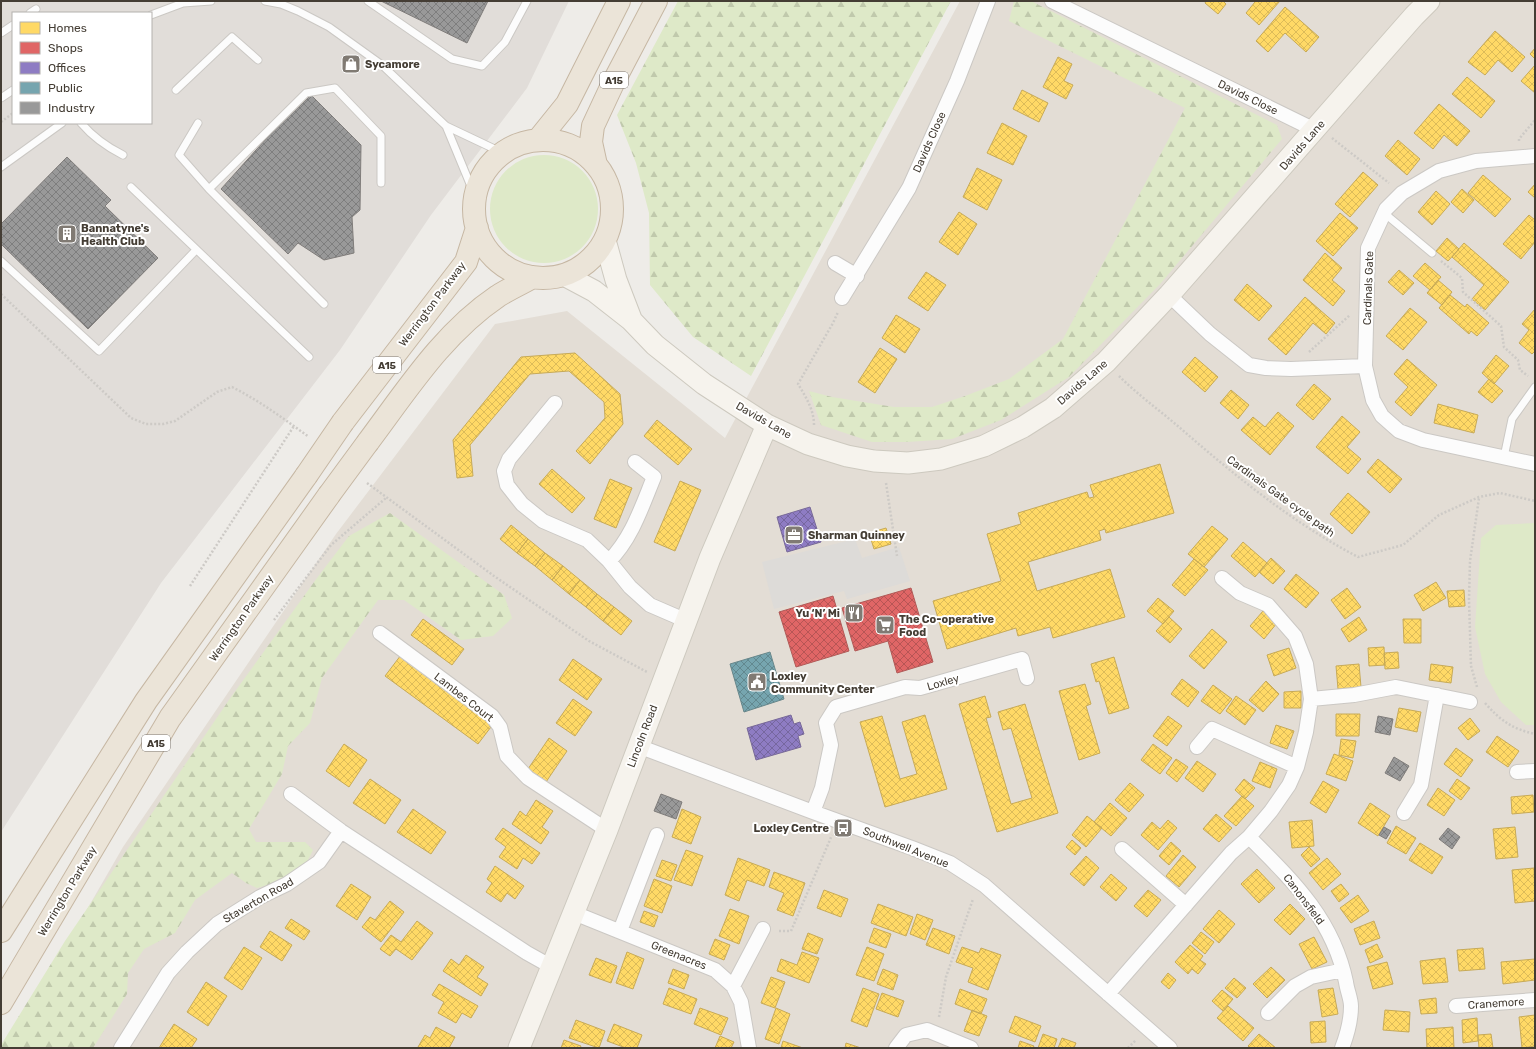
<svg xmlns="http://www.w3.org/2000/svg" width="1536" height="1049" font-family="Rubik,sans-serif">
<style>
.residential{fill:#e3ddd5}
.industrial{fill:#e1ddd9;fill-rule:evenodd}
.green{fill:#dee9c8}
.forest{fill:url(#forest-firs)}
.parking{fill:#dddbd8}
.homes{fill:url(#homes-cross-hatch);stroke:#c7aa57}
.shops{fill:url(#shops-cross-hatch);stroke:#b15a57}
.offices{fill:url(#offices-cross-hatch);stroke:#786998}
.public{fill:url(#public-cross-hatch);stroke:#67868a}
.industry{fill:url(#industry-cross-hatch);stroke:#807d7b}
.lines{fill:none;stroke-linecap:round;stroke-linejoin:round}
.lane-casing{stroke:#cbc8c4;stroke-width:9}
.street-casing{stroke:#cbc8c4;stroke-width:16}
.secondary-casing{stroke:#cdc9bf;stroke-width:23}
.highway-casing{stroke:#c6b7a3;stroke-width:24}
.path{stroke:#cdcac6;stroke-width:2.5;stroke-dasharray:2 2;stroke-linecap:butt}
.lane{stroke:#fcfcfc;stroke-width:7}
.street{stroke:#fcfcfc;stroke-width:14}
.secondary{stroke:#f6f3ed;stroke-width:21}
.highway{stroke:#ebe4d8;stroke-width:22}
.highway-bridge-casing{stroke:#c6b7a3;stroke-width:24;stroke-linecap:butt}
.highway-bridge{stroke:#ebe4d8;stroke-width:22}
.labels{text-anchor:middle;stroke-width:4;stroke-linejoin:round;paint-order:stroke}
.shield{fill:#fff;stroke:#7c7771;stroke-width:1}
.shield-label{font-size:10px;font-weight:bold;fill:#443d34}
.poi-label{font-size:11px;font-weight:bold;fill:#443d34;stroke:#fff;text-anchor:start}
.street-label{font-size:11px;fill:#443d34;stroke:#fff}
</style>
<defs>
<pattern id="forest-firs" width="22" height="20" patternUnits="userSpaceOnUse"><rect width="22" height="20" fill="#dee9c8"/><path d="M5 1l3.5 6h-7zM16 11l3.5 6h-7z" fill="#c0c9ac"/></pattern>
<pattern id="homes-cross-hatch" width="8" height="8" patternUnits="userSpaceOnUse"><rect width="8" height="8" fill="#ffd966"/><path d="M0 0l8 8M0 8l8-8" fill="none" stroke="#dcbb59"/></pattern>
<pattern id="shops-cross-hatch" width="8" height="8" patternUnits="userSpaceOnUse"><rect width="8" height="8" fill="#e06666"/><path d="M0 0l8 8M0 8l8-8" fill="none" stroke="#b75555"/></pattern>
<pattern id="offices-cross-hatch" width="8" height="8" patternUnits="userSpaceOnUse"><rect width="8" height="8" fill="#8e7cc3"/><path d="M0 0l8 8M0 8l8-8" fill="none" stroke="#76679f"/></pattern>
<pattern id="public-cross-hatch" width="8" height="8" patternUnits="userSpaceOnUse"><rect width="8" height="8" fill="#76a5af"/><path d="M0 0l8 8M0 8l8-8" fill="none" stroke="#62888f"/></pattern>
<pattern id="industry-cross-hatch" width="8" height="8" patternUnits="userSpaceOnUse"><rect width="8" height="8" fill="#999"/><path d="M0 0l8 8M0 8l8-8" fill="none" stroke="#7e7e7e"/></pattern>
</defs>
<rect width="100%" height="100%" fill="#eeece8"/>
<path class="residential" d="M960,1H1535V1048H7L123,847L336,534L495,324L567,311L725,438Z"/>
<path class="industrial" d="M1,1H569L527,88L431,215L340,350L161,583L1,832ZM13,13H151V123H13Z"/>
<path class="green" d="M490 209a54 54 0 1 1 108 0a54 54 0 1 1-108 0Z
M1535,523V725H1526L1501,702L1485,674L1475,627L1481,538L1496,525Z"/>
<path class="forest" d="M678,1H951L751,376L693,337L650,285L649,213L636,163L617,115Z
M1014,1H1031L1277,125L1282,139L1161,283L1069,377L1001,420L952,439L907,442H872L821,425L809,391L832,397L894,407H932L965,396L1009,379L1063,339L1185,108L1009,21Z
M390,513L504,595L512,618L493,636L461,640L404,600H378L322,678L310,723L288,746L282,774L249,829L256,842H305L313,850L305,866L285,880L257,888L246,883L232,873L195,900L175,933L144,949L128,973L127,994L93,1048H1V1045L65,941L231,697L317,578L349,536Z"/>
<path class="parking" d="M855,539L862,558L899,547L910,581L847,599L844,591L774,609L762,562Z"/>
<path class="homes" d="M1206,1H1223L1226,4L1218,14L1205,3Z
M1254,1H1280L1259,25L1246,13L1255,2Z
M1285,7L1319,37L1306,52L1285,33L1268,52L1256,41Z
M1495,31L1525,57L1512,72L1498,60L1485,75L1468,62Z
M1535,48V59L1530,54Z
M1058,57L1072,64L1064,81L1073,85L1066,99L1043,87Z
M1535,65V93L1521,81Z
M1467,77L1495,101L1481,118L1452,94Z
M1022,90L1048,103L1039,122L1013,109Z
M1439,104L1470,131L1457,146L1444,135L1433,149L1414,133Z
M1002,123L1027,136L1013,165L987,153Z
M1398,140L1420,159L1407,175L1385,156Z
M977,168L1002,180L987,210L963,197Z
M1363,172L1378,185L1350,217L1335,204Z
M1483,175L1511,199L1495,217L1468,193Z
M1535,184V198L1528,192Z
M1462,189L1474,200L1463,213L1451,202Z
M1436,191L1450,204L1432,225L1418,212Z
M959,212L977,224L958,255L939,242Z
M1340,213L1358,228L1333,256L1316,241Z
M1529,215L1535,220V242L1521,259L1503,244Z
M1447,238L1459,249L1448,261L1436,251Z
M1464,243L1509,282L1485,310L1472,299L1484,285L1452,257Z
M1325,253L1342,268L1332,280L1345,291L1333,306L1303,280Z
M1425,263L1441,277L1430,290L1413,276Z
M1399,270L1414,283L1403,295L1388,282Z
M926,272L946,285L928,311L908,298Z
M1438,280L1452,292L1442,305L1427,293Z
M1247,284L1272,306L1259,321L1234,300Z
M1450,295L1465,307L1467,304L1489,323L1477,336L1471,331L1469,334L1439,308Z
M1305,297L1335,323L1326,334L1313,323L1286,355L1268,339Z
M1410,308L1427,322L1403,350L1386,336Z
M1535,309V351L1532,354L1519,343L1529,330L1522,324Z
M896,315L920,329L905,353L882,338Z
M880,348L897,359L875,393L858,382Z
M575,353L620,394L623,424L590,464L576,451L605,418L604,402L569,371L530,374L470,445L473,476L457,478L453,440L516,363L521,357Z
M1496,355L1509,366L1494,384L1482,373Z
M1195,357L1218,377L1205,392L1182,372Z
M1407,359L1437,385L1411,416L1395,402L1408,387L1394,374Z
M1489,379L1503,391L1492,403L1478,392Z
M1314,384L1331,399L1313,420L1296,405Z
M1231,390L1249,405L1238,419L1220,403Z
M1438,404L1478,415L1474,433L1434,423Z
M1278,412L1294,426L1270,455L1241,430L1253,417L1265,427Z
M1342,416L1360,432L1347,447L1361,459L1348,474L1316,447Z
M657,420L692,449L678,465L644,436Z
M1378,459L1402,479L1390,493L1367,472Z
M1160,464L1174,513L1106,533L1105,529L1099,531L1101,540L1028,562L1037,591L1110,569L1125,617L1053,638L1050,627L1018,636L1016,628L947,649L933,601L1001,581L987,534L1021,524L1018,513L1087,492L1089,498L1094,497L1090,485Z
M552,469L585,498L572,513L539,484Z
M610,479L632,488L616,528L594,519Z
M680,481L701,490L675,551L654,542Z
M1348,493L1370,512L1352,534L1330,514Z
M511,525L528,539L517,553L500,539Z
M1212,526L1228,539L1204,567L1188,554Z
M886,528L891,544L874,549L869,533Z
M528,539L545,553L535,566L517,553Z
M1243,542L1267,563L1255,577L1231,556Z
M545,553L563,566L552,580L535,566Z
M1271,558L1285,571L1273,584L1259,572Z
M1194,559L1208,570L1185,596L1172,585Z
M563,566L580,580L569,594L552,580Z
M1296,574L1319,593L1306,608L1284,589Z
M580,580L597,594L586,607L569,594Z
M1436,582L1446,598L1423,611L1414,595Z
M1347,588L1361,607L1345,619L1331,600Z
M1464,590L1465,606L1449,607L1447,591Z
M597,594L614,607L603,621L586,607Z
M1158,598L1174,611L1163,624L1147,611Z
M614,607L632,621L621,635L603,621Z
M1263,611L1277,623L1264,639L1250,626Z
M1169,617L1182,629L1170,643L1156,631Z
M1359,617L1367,630L1349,642L1341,629Z
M423,619L464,649L452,665L411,635Z
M1403,619H1421V643H1404Z
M1212,629L1227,642L1204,669L1189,656Z
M1384,647L1385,665L1369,666L1368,648Z
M1289,648L1296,668L1274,676L1267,655Z
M1398,652L1399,668L1385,669L1384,653Z
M401,655L494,723L478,744L385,676Z
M1114,657L1129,708L1109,714L1099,681L1096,682L1091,664Z
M573,659L602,679L587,700L559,680Z
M1359,664L1361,687L1338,689L1336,666Z
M1431,664L1453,667L1451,683L1429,680Z
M1182,679L1199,692L1188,707L1171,694Z
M1266,681L1279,694L1263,712L1249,700Z
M1085,684L1091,704L1086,706L1100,753L1079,760L1059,691Z
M1213,685L1232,699L1220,714L1201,701Z
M1301,691V708H1284V692Z
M985,696L991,717L986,718L1011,804L1032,798L1011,728L1003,730L998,712L1025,704L1058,813L997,832L959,704Z
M1236,696L1256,710L1245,725L1226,711Z
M573,699L592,712L575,736L556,723Z
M1399,708L1421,712L1417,732L1395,727Z
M1336,714H1360L1359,736H1336Z
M925,715L947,789L885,807L860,722L882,716L900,779L917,774L902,722Z
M1168,716L1182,726L1167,746L1153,736Z
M1470,718L1480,731L1468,740L1458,728Z
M1276,725L1294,731L1287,749L1270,743Z
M1497,736L1519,751L1508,767L1486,752Z
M549,738L567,751L546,782L528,769Z
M1341,739L1356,741L1353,758L1339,755Z
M344,744L367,760L349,787L326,771Z
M1153,744L1172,758L1160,774L1141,760Z
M1456,748L1473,760L1461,777L1444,764Z
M1334,754L1353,761L1346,781L1326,774Z
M1176,759L1188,767L1177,782L1166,773Z
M1197,761L1216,774L1203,792L1185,778Z
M1260,762L1277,769L1270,788L1252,781Z
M370,779L401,800L385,824L353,803Z
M1244,779L1255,788L1245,799L1235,790Z
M1457,779L1470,788L1461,800L1449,791Z
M1323,781L1339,790L1326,813L1310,803Z
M1130,783L1144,795L1129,812L1115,800Z
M1438,788L1455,800L1444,816L1427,805Z
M1533,795L1534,812L1512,814L1511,797Z
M1242,796L1254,806L1236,826L1224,816Z
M536,800L553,811L542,827L549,832L541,844L512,824L520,811L526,816Z
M1110,803L1127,818L1111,836L1094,822Z
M1370,803L1390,816L1378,836L1358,823Z
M413,809L446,832L431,854L397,832Z
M682,809L701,817L691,844L672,837Z
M1216,814L1232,828L1219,842L1203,829Z
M1087,816L1102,828L1086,847L1072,835Z
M1168,820L1177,828L1158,850L1141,835L1152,822L1160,829Z
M1312,820L1314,846L1292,848L1289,822Z
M1396,826L1416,838L1406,854L1387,843Z
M1515,827L1518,857L1496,859L1493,829Z
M503,828L540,853L532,864L523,858L517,869L499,857L506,847L495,839Z
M1072,840L1081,848L1075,855L1066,847Z
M1171,842L1181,851L1169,865L1159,856Z
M1420,843L1443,857L1432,874L1409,860Z
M1309,847L1320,859L1311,867L1301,855Z
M686,850L703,856L692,886L674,880Z
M1183,855L1196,867L1179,887L1166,876Z
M1086,856L1099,868L1084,886L1070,874Z
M738,858L770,870L764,886L747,880L739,901L725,895Z
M1327,858L1341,874L1323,890L1309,873Z
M662,860L677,865L671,881L656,876Z
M495,866L524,886L515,899L507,893L501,902L486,892L492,883L487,879Z
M1534,868L1535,901L1515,903L1512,870Z
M1257,869L1275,888L1259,903L1241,884Z
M774,872L805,883L793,916L777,910L784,893L769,887Z
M1111,874L1127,888L1116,901L1100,887Z
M654,879L672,886L662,913L644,906Z
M351,884L371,897L357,920L336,906Z
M1341,884L1349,894L1339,902L1331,891Z
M824,890L848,899L841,917L817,908Z
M1148,890L1161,900L1147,917L1134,906Z
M1358,895L1369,911L1351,923L1340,908Z
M390,901L404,912L381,942L362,927L370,917L375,920Z
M878,904L913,917L906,936L871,923Z
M1290,904L1305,919L1290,935L1274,920Z
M730,909L749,916L739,944L719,936Z
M1219,910L1235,924L1219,943L1203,929Z
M644,911L658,916L654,927L640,922Z
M917,914L933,920L925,940L910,934Z
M291,919L310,931L304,940L285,928Z
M417,921L433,933L412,960L396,949L390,956L380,949L391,935L401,942Z
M1374,921L1380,938L1360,945L1354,929Z
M874,928L891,934L886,948L869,942Z
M933,928L955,936L949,954L926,945Z
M270,931L292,945L282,961L260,947Z
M1201,932L1214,942L1205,954L1192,943Z
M808,933L823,939L817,954L802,949Z
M1314,937L1327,962L1312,969L1299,944Z
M715,939L730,945L724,960L709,954Z
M1377,944L1383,957L1370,963L1365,950Z
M1190,945L1203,956L1200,960L1206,964L1198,974L1192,969L1188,974L1175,962Z
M244,947L262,958L242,990L224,978Z
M867,947L884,954L874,981L856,975Z
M962,947L979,953L981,948L1001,955L988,990L968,982L973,968L956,962Z
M1483,948L1485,969L1459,971L1457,950Z
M627,952L644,959L633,989L616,983Z
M802,952L819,958L809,983L777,971L781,959L797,965Z
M466,955L484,967L477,977L488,984L481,996L443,971L451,959L459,965Z
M596,958L617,966L611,983L589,975Z
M1445,958L1448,982L1423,984L1420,961Z
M1535,959V980L1503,984L1501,962Z
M1387,962L1393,984L1373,989L1367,967Z
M1271,967L1285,980L1267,998L1253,984Z
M673,969L689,975L684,989L668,983Z
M883,969L898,975L893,990L877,984Z
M1168,973L1176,980L1169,989L1161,982Z
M771,977L785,982L775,1008L761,1003Z
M1234,978L1246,988L1237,998L1225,988Z
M206,982L227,996L208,1026L187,1012Z
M439,984L478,1006L471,1018L462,1013L456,1023L438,1013L444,1002L432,995Z
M669,988L697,999L691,1014L663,1004Z
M863,988L879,994L867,1027L851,1021Z
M1333,988L1338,1014L1322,1017L1318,990Z
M960,989L987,999L981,1014L955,1004Z
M1222,990L1233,999L1223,1011L1212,1001Z
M882,993L904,1001L898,1017L876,1009Z
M1436,998L1437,1013L1421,1014L1419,1000Z
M1228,1006L1254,1028L1243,1041L1217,1018Z
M700,1008L728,1018L721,1035L694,1024Z
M776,1008L790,1014L779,1044L765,1039Z
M972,1010L987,1016L979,1036L964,1031Z
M1385,1010L1410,1012L1409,1032L1383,1030Z
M1535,1015V1046L1522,1048L1519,1017Z
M1015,1016L1041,1026L1035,1042L1009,1032Z
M1477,1018L1478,1041L1463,1043L1462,1020Z
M576,1020L605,1031L599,1048L569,1038Z
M1325,1021L1326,1042L1311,1043L1310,1022Z
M174,1024L197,1039L191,1048H159Z
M614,1024L642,1035L637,1048H626L607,1041Z
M436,1027L455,1037L449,1048H421L418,1047L425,1035L430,1038Z
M1453,1027L1454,1048H1427L1426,1029Z
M1043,1034L1057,1039L1054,1048H1038Z
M1259,1034L1276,1048H1250L1248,1046Z
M1491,1034L1493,1048H1479L1478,1035Z
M720,1036L734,1042L731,1048H715Z
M1062,1038L1076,1043L1074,1048H1058Z
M564,1040L581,1046L580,1048H561Z
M783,1041L803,1048H781Z
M1020,1041L1034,1046L1033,1048H1018Z
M846,1043L861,1048H845Z"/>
<path class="shops" d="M911,588L933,662L897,673L888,641L855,651L842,608Z
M833,596L849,651L796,667L779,612Z"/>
<path class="offices" d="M810,507L821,542L787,552L777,517Z
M791,715L794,724L800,722L804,734L798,736L801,747L756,760L747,728Z"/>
<path class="public" d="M770,652L784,699L744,712L730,664Z"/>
<path class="industry" d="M381,1H488L467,43Z
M311,95L361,145L360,210L352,217L354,253L324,260L298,243L288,254L221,189L265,140Z
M67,157L111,200L105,206L158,258L88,329L1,244V224Z
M1378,716L1393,719L1390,735L1375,732Z
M1394,757L1409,766L1400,781L1385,773Z
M661,794L682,802L676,819L654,811Z
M1384,827L1391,831L1386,839L1379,835Z
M1448,828L1460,837L1452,849L1439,839Z"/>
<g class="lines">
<g class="lane-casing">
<path id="lane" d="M265,1L281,4L298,11L329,27L382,65L446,126L503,153
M368,1L452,59L482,66L505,42L527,1
M30,13L36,9
M151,15L183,3L211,1
M1,33L13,25
M176,90L232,37L258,60
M1,98L13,90
M81,123C93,137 107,147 123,155
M198,123L179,155L209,189L324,304
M446,126L475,196
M1,167L62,123
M131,187L309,357
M209,189L306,93L335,88L381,136V183
M1384,213L1432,253
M1,261L99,351L196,250
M1504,457L1512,419L1535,387"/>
</g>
<g class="street-casing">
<path id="street" d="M1052,1L1315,130
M1535,156L1476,161L1439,171L1402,193L1386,209L1368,248L1365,366L1373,400L1382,416L1399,431L1423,440L1535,464
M835,263L857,276
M1169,295L1210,334L1249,365L1266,368L1291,369L1365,366
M842,298L909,188L957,81L988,1
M555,403L509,459L504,471L507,485L522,504L543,521L587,540L609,561L630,587L650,605L687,621
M609,561C632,538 642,506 654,477L635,462
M380,633L492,716L500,727L507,756L528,778L607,830
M1311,699L1354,695L1396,687L1470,702
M638,746L813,812L912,848L950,863L984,885L1170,1048
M1197,747L1212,729L1297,767
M1517,772L1535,771
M291,794L341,831L527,953L552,967
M813,812L822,788L831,745L826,723L836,707L905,687L920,688L1022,659L1027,678
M1404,813L1421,785L1437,695
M1249,837C1293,881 1333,919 1346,982C1347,990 1351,999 1351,1006C1351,1020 1347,1035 1342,1048
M1122,849L1186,905
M574,913L715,970L733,986L741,1002L749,1048
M620,931L657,835
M733,986L763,929
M1108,994L1231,853L1249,837L1271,811L1289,785L1297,767L1306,732L1311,699L1306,664L1295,636L1268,605L1240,593L1222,578
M1456,1006L1535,1000
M1268,1013L1295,986L1311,977L1343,970
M121,1048L168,973L187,952L217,924L260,897L287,884L319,862L341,831
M896,1048L906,1035L927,1030L971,1048"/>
</g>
<g class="secondary-casing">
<path id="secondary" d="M605,240L616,280L631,319
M564,275L594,291L631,320L655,345L704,384L767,425L808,444L847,456L874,461L908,463L941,459L984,446L1023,427L1053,408L1106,362L1169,295L1414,16L1429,1
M519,1048L607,830L710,558L767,425"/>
</g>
<g class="highway-casing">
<path id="highway" d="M538,140L567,104L619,1
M474 209a69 69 0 1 1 138 0a69 69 0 1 1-138 0Z
M596,165L591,142L593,126L614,81L656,1
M343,422L466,262L477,228
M368,442C407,390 443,333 498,296C509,289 522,283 533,277
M1,931L146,701L306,476
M1,1003L170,718L329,495"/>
</g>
<path class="path" d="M1,122L13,113
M1332,138L1389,183
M1519,141V139L1535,120
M1441,261L1462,278L1463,292L1501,326L1504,347L1518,360L1520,370L1528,376
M1,294L131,418L146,424H163L175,421L217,392L232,387C260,401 284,419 309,437
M1309,352L1350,315
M1119,376C1137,394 1159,410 1179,427C1234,475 1293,523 1358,557L1403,545L1439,515L1479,497L1500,493L1535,501
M814,425C814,410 806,397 798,384L833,323L838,312
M367,483L494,576L589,641L647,672
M886,483L897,556
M190,586L294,426
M274,620L331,545L386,498
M1477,687L1471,666L1469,599L1470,561L1479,498
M1485,703C1500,720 1512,729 1535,734
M779,931H791L832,835
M939,1017L946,977L973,899
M1128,1048L1136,1040"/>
<use href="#lane" class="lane"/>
<use href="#street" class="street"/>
<use href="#secondary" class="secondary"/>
<use href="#highway" class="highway"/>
<g class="highway-bridge-casing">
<path id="highway-bridge" d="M306,476L343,422
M329,495L368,442"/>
</g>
<use href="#highway-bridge" class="highway-bridge"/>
</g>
<defs>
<g id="shop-square" transform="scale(1)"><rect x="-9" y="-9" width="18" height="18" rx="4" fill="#807a73" stroke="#fff"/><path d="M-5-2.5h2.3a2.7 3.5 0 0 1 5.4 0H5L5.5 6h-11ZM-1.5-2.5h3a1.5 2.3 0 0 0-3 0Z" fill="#fff"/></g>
<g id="building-square" transform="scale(1)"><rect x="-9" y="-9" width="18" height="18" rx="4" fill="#807a73" stroke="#fff"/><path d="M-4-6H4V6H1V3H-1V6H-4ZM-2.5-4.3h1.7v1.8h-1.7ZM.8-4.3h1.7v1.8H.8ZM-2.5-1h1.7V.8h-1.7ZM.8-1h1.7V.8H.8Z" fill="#fff"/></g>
<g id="office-square" transform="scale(1)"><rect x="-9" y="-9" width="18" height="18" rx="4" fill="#807a73" stroke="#fff"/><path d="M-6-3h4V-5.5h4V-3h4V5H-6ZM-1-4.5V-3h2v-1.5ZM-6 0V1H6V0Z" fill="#fff"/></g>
<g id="restaurant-square" transform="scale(1)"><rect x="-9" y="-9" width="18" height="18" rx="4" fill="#807a73" stroke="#fff"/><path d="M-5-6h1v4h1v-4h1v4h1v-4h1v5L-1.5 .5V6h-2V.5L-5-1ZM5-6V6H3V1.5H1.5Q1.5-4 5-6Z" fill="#fff"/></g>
<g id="supermarket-square" transform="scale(1)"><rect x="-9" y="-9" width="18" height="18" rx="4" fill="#807a73" stroke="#fff"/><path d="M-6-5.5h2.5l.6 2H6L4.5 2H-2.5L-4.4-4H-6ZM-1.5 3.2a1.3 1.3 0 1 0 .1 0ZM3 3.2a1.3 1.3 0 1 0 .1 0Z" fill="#fff"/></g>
<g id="civic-square" transform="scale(1)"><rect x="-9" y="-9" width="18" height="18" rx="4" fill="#807a73" stroke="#fff"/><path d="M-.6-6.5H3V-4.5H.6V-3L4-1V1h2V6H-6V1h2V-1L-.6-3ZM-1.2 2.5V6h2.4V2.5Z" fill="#fff"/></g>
<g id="bus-square" transform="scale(1)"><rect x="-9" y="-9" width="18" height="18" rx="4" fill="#807a73" stroke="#fff"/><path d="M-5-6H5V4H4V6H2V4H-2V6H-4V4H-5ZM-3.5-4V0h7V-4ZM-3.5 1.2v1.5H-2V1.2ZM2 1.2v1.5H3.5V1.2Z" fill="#fff"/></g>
</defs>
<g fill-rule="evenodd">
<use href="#shop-square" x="351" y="64"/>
<use href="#building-square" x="67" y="234"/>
<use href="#office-square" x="794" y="535"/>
<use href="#restaurant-square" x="854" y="613"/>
<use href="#supermarket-square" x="885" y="625"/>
<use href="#civic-square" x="757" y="682"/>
<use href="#bus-square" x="843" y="828"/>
</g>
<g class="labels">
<g class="shield">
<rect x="600" y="72" width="28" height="16" rx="3"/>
<rect x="373" y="357" width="28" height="16" rx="3"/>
<rect x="142" y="735" width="28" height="16" rx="3"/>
</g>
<g class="shield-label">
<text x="614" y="84">A15</text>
<text x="387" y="369">A15</text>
<text x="156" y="747">A15</text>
</g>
<g class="poi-label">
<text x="365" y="68">Sycamore</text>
<text x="81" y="232">Bannatyne's<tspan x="81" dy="13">Health Club</tspan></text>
<text x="808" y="539">Sharman Quinney</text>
<text x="840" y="617" text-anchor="end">Yu ‘N’ Mi</text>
<text x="899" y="623">The Co-operative<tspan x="899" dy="13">Food</tspan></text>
<text x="771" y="680">Loxley<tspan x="771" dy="13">Community Center</tspan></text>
<text x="829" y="832" text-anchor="end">Loxley Centre</text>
</g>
<g class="street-label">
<text transform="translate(1248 97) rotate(26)" y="4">Davids Close</text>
<text transform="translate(929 142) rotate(-66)" y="4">Davids Close</text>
<text transform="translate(1302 145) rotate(-49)" y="4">Davids Lane</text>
<text transform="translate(1368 288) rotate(-88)" y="4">Cardinals Gate</text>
<text transform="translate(432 304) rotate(-53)" y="4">Werrington Parkway</text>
<text transform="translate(1082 382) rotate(-41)" y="4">Davids Lane</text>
<text transform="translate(764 420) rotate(30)" y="4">Davids Lane</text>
<text transform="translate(1281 496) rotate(36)" y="4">Cardinals Gate cycle path</text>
<text transform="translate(241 618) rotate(-55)" y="4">Werrington Parkway</text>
<text transform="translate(943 682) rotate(-16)" y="4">Loxley</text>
<text transform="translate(464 697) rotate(38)" y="4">Lambes Court</text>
<text transform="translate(642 736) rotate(-69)" y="4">Lincoln Road</text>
<text transform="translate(906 847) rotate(22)" y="4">Southwell Avenue</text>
<text transform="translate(67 891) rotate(-59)" y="4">Werrington Parkway</text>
<text transform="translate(1304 899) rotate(53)" y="4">Canonsfield</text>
<text transform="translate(258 900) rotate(-30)" y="4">Staverton Road</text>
<text transform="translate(679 955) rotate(22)" y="4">Greenacres</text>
<text transform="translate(1496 1003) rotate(-4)" y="4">Cranemore</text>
</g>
</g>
<rect width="1536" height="1049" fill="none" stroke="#443d34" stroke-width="4"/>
<rect x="12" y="12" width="140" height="112" fill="#ffffff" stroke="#b4b1ae"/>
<rect x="20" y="22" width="20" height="12" fill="#ffd966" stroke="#b4b1ae"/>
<text x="48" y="32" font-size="12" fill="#443d34">Homes</text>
<rect x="20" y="42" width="20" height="12" fill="#e06666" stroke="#b4b1ae"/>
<text x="48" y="52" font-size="12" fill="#443d34">Shops</text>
<rect x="20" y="62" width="20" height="12" fill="#8e7cc3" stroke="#b4b1ae"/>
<text x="48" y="72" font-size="12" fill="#443d34">Offices</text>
<rect x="20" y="82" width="20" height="12" fill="#76a5af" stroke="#b4b1ae"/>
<text x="48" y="92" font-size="12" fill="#443d34">Public</text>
<rect x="20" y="102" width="20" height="12" fill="#999999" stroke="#b4b1ae"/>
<text x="48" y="112" font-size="12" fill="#443d34">Industry</text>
</svg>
